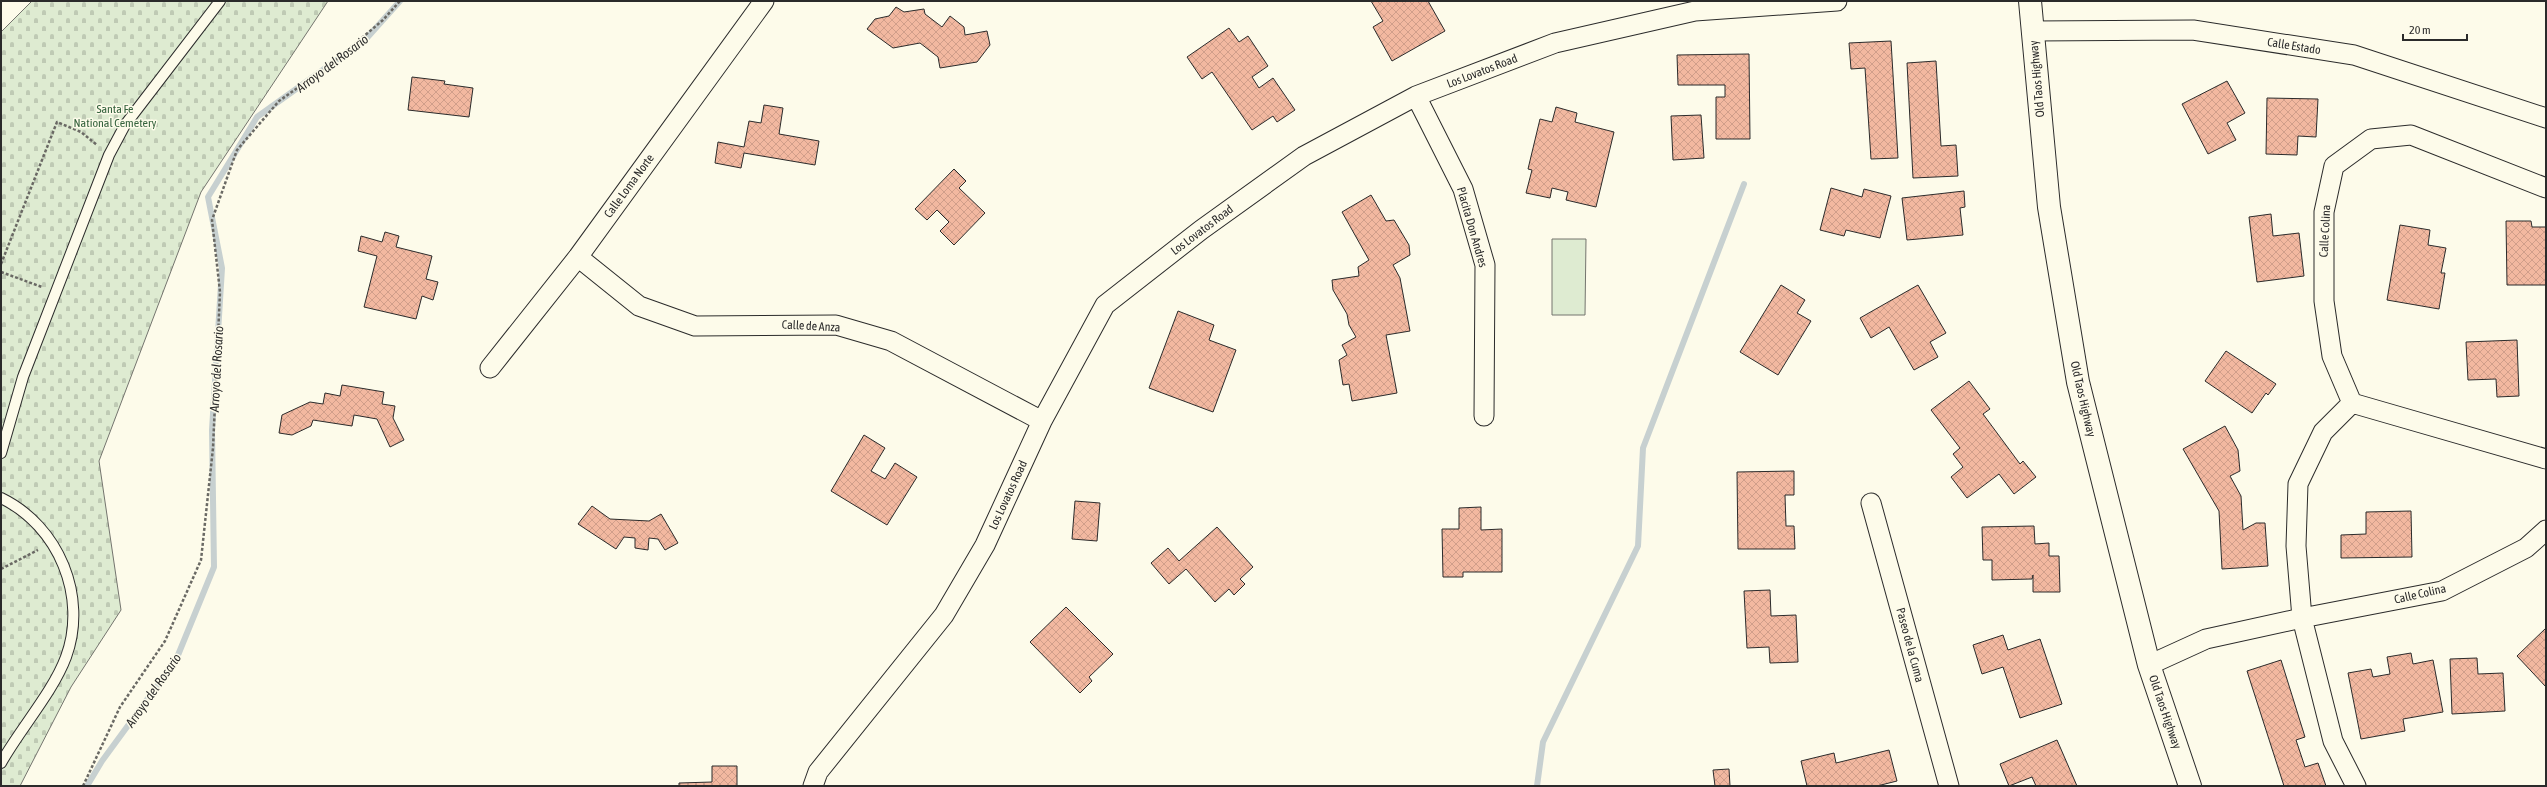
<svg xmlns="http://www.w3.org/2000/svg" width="2547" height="787" font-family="'Asap Condensed',sans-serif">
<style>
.cemetery{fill:url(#cemetery-stones);stroke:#74746e}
.park{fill:#deebd1;stroke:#74746e}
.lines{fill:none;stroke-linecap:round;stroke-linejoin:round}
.stream{stroke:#c7d0d0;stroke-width:6}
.building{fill:url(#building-cross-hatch);stroke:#2b2b2b}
.service-casing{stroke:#2b2b2b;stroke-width:12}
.minor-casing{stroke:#2b2b2b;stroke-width:21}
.tertiary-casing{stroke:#2b2b2b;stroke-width:24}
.path{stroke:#6a6964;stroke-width:2.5;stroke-dasharray:3 2;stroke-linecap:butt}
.service{stroke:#fdfbea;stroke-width:10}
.minor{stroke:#fdfbea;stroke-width:19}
.tertiary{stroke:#fdfbea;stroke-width:22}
.labels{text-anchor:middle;stroke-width:3;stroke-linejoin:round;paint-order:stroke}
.street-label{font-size:12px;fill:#2b2b2b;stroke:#fdfbea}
.park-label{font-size:12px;fill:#34623c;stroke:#fdfbea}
.water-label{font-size:13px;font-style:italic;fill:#2b2b2b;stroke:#fdfbea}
</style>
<defs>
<pattern id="cemetery-stones" width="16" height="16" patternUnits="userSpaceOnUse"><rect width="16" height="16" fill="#deebd1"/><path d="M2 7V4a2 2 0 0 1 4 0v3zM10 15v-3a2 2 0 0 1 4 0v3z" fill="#bfcab4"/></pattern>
<pattern id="building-cross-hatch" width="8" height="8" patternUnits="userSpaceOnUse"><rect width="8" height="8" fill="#f2b8a0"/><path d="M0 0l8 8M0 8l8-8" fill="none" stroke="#d09e8a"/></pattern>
</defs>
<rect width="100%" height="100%" fill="#fdfbea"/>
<path class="cemetery" d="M32,1H328L201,192L99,461L121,610L71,687L20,786H1V32Z"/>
<path class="park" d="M1552,239H1586L1585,315H1552Z"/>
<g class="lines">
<path class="stream" d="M87,786L102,761L176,660L214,567L212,430L222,268L208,197L257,117L366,39L400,1
M1537,786L1543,742L1638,546L1643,448L1744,184"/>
</g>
<path class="building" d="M1371,1H1428L1445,31L1392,61L1373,27L1383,21Z
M896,7L904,12L924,9L925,14L942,27L950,16L964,27L965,35L987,31L990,45L977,62L940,68L938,57L920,43L893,48L867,29L875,19L889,16Z
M1229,28L1239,42L1248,36L1268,66L1252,77L1259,88L1273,78L1295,110L1277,122L1273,116L1252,130L1212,72L1202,79L1187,57Z
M1891,41L1898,158L1871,159L1865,68L1851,69L1849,43Z
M1749,54L1750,139H1716V97H1725V85H1678L1677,55Z
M1936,61L1941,146L1956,145L1958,176L1913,178L1907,63Z
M412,77L445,81L444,84L473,88L469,117L408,110Z
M2227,81L2245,113L2227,123L2236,140L2208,154L2182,104Z
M2267,98L2318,99L2316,137L2298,136L2297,155L2266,154Z
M764,105L783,108L779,134L819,141L815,165L744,153L741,168L715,163L718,142L744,147L749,121L761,123Z
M1556,107L1577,113L1575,122L1614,132L1596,207L1566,200L1568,192L1552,188L1550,198L1526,193L1532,170L1528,169L1540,119L1552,122Z
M1701,115L1704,158L1673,160L1671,116Z
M954,169L966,181L959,188L985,213L954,245L940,231L949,222L937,210L927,220L915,209Z
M1831,188L1862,197L1864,189L1891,196L1880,238L1846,230L1844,236L1820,230Z
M1964,191L1965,207L1960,208L1963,235L1907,240L1902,198Z
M1371,195L1386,221L1394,220L1409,245L1410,255L1393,265L1400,278L1410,331L1386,335L1397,393L1352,401L1349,384L1343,385L1339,360L1347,355L1342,345L1356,337L1349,325L1347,314L1333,290L1332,280L1359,276L1358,267L1369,260L1342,212Z
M2271,214L2273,236L2299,233L2304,276L2257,282L2249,217Z
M2506,221H2531L2532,227H2546V285H2507Z
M2400,225L2430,230L2428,245L2446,248L2441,273H2445L2439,309L2387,300Z
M385,232L399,236L396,247L432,256L426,279L438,282L433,300L422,296L416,319L364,307L377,256L358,251L361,236L382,242Z
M1781,285L1805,300L1797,313L1811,321L1778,375L1740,352Z
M1918,285L1946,333L1930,342L1938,357L1914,370L1889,327L1871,338L1860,318Z
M1178,311L1214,325L1209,340L1236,350L1213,412L1149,388Z
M2517,340L2519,396L2497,397L2496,379L2468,380L2466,342Z
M2226,351L2276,384L2268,395L2266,393L2252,413L2205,381Z
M1969,381L1990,409L1983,414L2020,464L2023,461L2036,477L2014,494L1999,474L1967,498L1951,477L1963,467L1953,454L1960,448L1931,410Z
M342,385L384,392L382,404L395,406L393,418L404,440L390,447L377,419L354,415L352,426L313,420L311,426L292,435L279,433L282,415L310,402L323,404L325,393L340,396Z
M2225,426L2238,450L2240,471L2230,476L2241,496L2243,530L2256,523H2265L2268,566L2222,569L2219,511L2183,449Z
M864,435L885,448L871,471L885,479L895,463L917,477L887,525L831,491Z
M1794,471V495H1785L1786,526H1794L1795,549H1738L1737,472Z
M1075,501L1100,503L1097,541L1072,539Z
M592,506L610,519L649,521L661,514L678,543L665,550L658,539L649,538L648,550L635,548V538L624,537L616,549L578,524Z
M1481,507V530L1502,529V572H1463V577H1443L1442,529H1459V508Z
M2411,511L2412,557L2341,558V535L2366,534V512Z
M2034,526L2035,544L2049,543V556H2059L2060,592H2033V575L2032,579L1992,580V560H1983L1982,527Z
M1217,527L1253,567L1240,579L1245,584L1234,595L1229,589L1215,602L1186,569L1169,584L1151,563L1168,548L1179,561Z
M1770,590L1771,616L1796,615L1798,662L1770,663L1769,647L1747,648L1744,591Z
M1066,607L1113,654L1089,677L1092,681L1080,693L1030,642Z
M2546,628V687L2517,656Z
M2003,635L2008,650L2040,639L2062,704L2020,718L2003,667L1982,674L1973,645Z
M2411,653L2413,664L2433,660L2443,712L2403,719L2405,731L2361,739L2348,673L2371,669L2373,677L2390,674L2387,657Z
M2477,658L2478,674L2503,673L2505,711L2452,714L2450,659Z
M2281,660L2305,737L2296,740L2305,767L2318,763L2326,786H2284L2247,671Z
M2057,740L2077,786H2036L2032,777L2009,786L2000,764Z
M1889,750L1897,781L1877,786H1807L1801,761L1834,753L1836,763Z
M712,766H737V786H679V783L712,782Z
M1729,769L1730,786H1715L1713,770Z"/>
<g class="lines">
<g class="service-casing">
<path id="service" d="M1,453L23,377L109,155L125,125L220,1
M1,498C59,526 88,597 66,657C53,692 20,729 1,763"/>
</g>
<g class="minor-casing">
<path id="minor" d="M2033,31L2193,30L2354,55L2546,118
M1416,96L1463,189L1485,265L1484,416
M2546,188L2411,135L2371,139L2334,166L2324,212V301L2332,356L2352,403L2546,459
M578,257L639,306L695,326L836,325L891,341L1042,421
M490,368L578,257L764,1
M2352,403L2323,432L2298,484L2296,546L2302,618L2333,741L2356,786
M1871,503L1949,786
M2149,665L2206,639L2302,618L2442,591L2526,548L2546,530
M813,786L818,772L944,615L985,545L1042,421L1105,305L1201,230L1304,156L1416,96L1555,43L1695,11L1837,1"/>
</g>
<g class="tertiary-casing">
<path id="tertiary" d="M2030,1L2049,207L2078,382L2149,665L2190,786"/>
</g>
<path class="path" d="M1,264L57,122L81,132L97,145
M1,272L42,287
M1,569L38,550
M83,786L120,707L165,641L201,560L213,448L220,292L212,220L237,150L279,101L330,65L383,20L400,1"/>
<use href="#service" class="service"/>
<use href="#minor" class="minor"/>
<use href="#tertiary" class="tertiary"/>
</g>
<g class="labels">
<g class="street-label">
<text transform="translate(2294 46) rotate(9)" y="4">Calle Estado</text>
<text transform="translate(1482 71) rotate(-21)" y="4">Los Lovatos Road</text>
<text transform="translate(2037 79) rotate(-95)" y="4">Old Taos Highway</text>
<text transform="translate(629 186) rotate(-54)" y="4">Calle Loma Norte</text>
<text transform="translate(1472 227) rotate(74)" y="4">Placita Don Andres</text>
<text transform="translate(1202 230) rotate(-37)" y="4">Los Lovatos Road</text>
<text transform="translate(2325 231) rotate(-87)" y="4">Calle Colina</text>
<text transform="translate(811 326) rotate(3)" y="4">Calle de Anza</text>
<text transform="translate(2083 399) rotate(77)" y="4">Old Taos Highway</text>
<text transform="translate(1008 495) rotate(-65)" y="4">Los Lovatos Road</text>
<text transform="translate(2420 594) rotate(-13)" y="4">Calle Colina</text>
<text transform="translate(1910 645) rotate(75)" y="4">Paseo de la Cuma</text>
<text transform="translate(2165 712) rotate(71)" y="4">Old Taos Highway</text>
</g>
<g class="park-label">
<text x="115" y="113">Santa Fe<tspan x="115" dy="14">National Cemetery</tspan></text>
</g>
<g class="water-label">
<text transform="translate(332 63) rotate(-37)" y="5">Arroyo del Rosario</text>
<text transform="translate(216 369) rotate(-87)" y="5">Arroyo del Rosario</text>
<text transform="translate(153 690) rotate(-55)" y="5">Arroyo del Rosario</text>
</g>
</g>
<rect width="2547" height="787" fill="none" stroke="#2b2b2b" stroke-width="4"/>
<path d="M2403 34v6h64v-6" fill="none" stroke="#2b2b2b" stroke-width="2"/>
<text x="2409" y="34" font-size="12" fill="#2b2b2b" stroke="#fdfbea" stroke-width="3" paint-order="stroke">20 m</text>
</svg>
